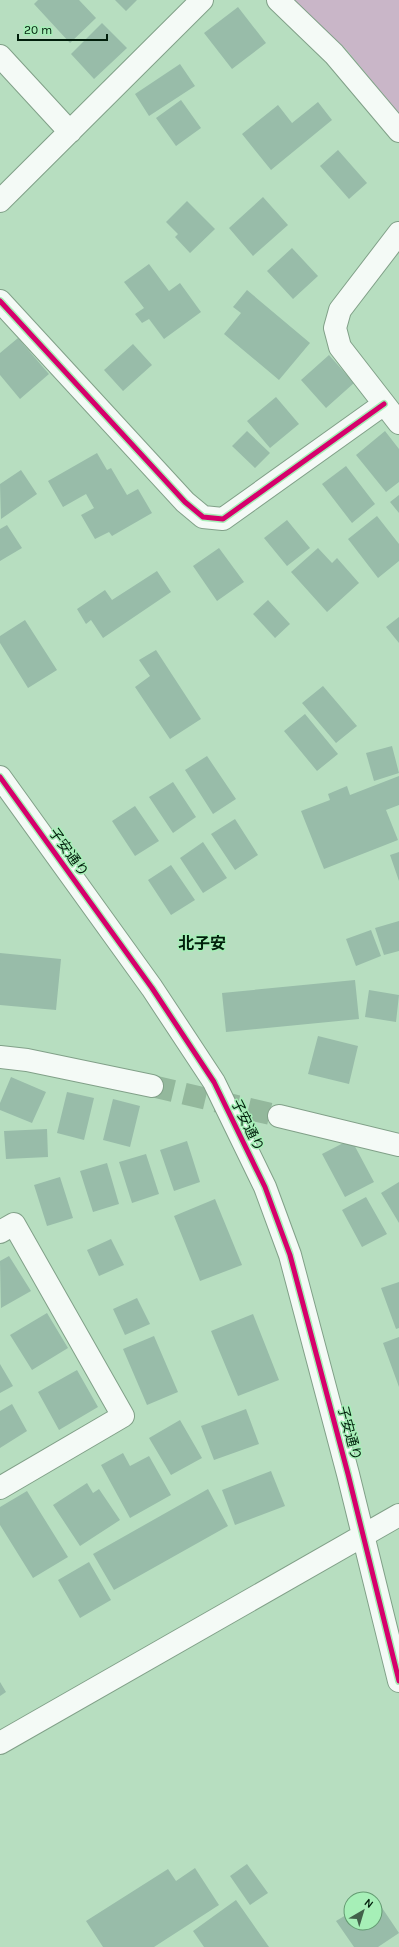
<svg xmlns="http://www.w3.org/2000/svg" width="399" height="1947" font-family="Karla,'Noto Sans JP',sans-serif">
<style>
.green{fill:#c9b6c8}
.building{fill:#98bca9}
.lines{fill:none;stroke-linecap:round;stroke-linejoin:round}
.minor-tunnel{stroke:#93b89c;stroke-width:22;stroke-dasharray:22 11;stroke-linecap:butt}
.minor-casing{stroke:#81a088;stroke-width:24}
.tertiary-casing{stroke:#81a088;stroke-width:24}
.minor{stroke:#f4faf6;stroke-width:22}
.tertiary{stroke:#f4faf6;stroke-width:22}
.cycleway-casing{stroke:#a6efb7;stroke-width:8}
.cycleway{stroke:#d6006c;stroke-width:5}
.labels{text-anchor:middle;stroke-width:3;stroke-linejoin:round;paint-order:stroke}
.street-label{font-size:14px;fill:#011e0b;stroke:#a6efb7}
.quarter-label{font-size:16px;font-weight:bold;fill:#011e0b;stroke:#a6efb7}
</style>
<rect width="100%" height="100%" fill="#b7dec0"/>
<path class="green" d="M291,0H399V114L346,49Z"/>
<path class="building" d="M38,0H79L96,18L70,43L34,4Z
M115,0H137L126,11Z
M238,7L266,43L232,69L204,33Z
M102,23L127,48L94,79L71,54Z
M180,64L195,86L149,116L135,94Z
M181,100L201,128L176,146L156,118Z
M318,102L332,120L271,170L242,134L278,105L292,123Z
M338,150L367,183L349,199L320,166Z
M263,197L288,225L253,256L229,228Z
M187,201L215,229L190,253L175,237L178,234L166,222Z
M292,248L318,276L293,299L267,271Z
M149,264L169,291L180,283L201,312L164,339L149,319L142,323L135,314L144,308L124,282Z
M247,290L310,343L279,380L224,334L241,313L233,307Z
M18,338L49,374L20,399L0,375V353Z
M133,344L152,365L123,391L104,370Z
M329,355L354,383L326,408L301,380Z
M276,397L299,424L270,448L247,421Z
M247,431L270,453L255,468L232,446Z
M385,431L399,449V482L386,492L356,455Z
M97,453L107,470L111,468L127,495L138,489L152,513L112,536L109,532L95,539L81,515L94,508L86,494L63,507L48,481Z
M346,466L375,504L352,523L322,484Z
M21,470L37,494L1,519L0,484Z
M399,495V513L390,502Z
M377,516L399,544V561L378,578L348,539Z
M287,520L310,548L287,566L264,538Z
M7,525L22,548L0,561V529Z
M219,548L244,582L217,601L193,566Z
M318,548L332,563L337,558L359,583L327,612L291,572Z
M157,571L171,592L103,638L91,620L86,624L77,609L105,590L112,600Z
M268,600L290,624L275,638L253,614Z
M399,617V643L386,627Z
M25,620L57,670L28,688L0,643V636Z
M156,650L201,719L170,739L135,687L150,676L139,660Z
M323,686L357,726L336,743L302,703Z
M305,714L338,754L317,771L284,731Z
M392,746L399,773L374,781L366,753Z
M207,756L236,799L213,814L185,770Z
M399,776V805L386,810L398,840L324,869L301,811L330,800L328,794L347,786L350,795Z
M173,782L196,817L173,833L149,797Z
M135,806L159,841L135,856L112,821Z
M235,819L258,855L235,870L211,834Z
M203,842L227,878L203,893L180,858Z
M399,852V881L390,855Z
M171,865L195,900L171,915L148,880Z
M399,921V951L384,955L375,928Z
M371,930L381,956L356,966L346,939Z
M0,953L61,959L56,1010L0,1005Z
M355,980L359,1019L226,1032L222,993Z
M369,990L399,995L396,1022L365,1017Z
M318,1036L358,1046L349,1084L308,1074Z
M11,1077L46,1092L32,1123L0,1110V1103Z
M67,1092L94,1098L84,1140L57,1133Z
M113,1099L140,1106L130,1147L103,1140Z
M47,1129L48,1157L6,1159L4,1131Z
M351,1139L374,1182L345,1197L322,1154Z
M187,1141L200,1182L174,1191L160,1150Z
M146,1154L159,1194L132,1203L119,1162Z
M107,1163L119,1204L93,1212L80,1171Z
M60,1177L73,1218L47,1226L34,1185Z
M399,1182V1223L381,1193Z
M366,1197L387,1234L362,1247L342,1210Z
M215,1199L242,1265L200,1281L174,1216Z
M111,1239L124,1265L99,1276L87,1250Z
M9,1256L31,1291L1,1308L0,1261Z
M399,1282V1328L396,1329L381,1288Z
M137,1298L150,1324L125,1335L113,1309Z
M47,1313L68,1348L32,1370L10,1335Z
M253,1314L279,1380L238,1396L211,1331Z
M154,1336L178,1392L147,1405L123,1349Z
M399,1337V1387L383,1343Z
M0,1364L13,1386L0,1393Z
M77,1370L98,1407L59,1430L38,1392Z
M12,1404L27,1431L0,1448V1411Z
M246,1409L259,1444L214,1460L201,1426Z
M180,1420L202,1458L171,1475L149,1438Z
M123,1453L130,1466L149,1456L171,1495L130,1518L101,1465Z
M271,1471L285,1506L235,1525L222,1490Z
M87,1483L93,1493L99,1489L120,1520L80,1546L53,1505Z
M208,1489L228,1526L114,1590L93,1554Z
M27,1491L68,1557L33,1578L0,1525V1507Z
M89,1562L111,1600L80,1618L58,1580Z
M0,1682L6,1692L0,1696Z
M247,1864L268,1893L250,1905L230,1876Z
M195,1868L219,1905L154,1947H103L86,1921L168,1869L176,1881Z
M374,1896L399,1933L378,1947H354L336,1921L351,1912V1923H375V1899H370Z
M236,1900L269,1947H204L193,1931Z"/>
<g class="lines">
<path class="minor-tunnel" d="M152,1086L279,1116"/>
<g class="minor-casing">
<path id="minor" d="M278,0L334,54L399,131
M0,56L70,132
M0,201L202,0
M399,233L340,310L335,328L340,347L399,423
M0,301L185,502L203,517L223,519L384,404
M0,1057L27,1060L152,1086
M279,1116L399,1145
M0,1232L14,1224L123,1416L0,1488"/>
</g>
<g class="tertiary-casing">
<path id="tertiary" d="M0,777L152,988L214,1082L265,1187L290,1255L348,1474L399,1681
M0,1743L399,1515"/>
</g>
<use href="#minor" class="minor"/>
<use href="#tertiary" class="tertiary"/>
<g class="cycleway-casing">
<path id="cycleway" d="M0,301L185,502L203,517L223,519L384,404
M0,777L152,988L214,1082L265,1187L290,1255L348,1474L399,1681"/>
</g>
<use href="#cycleway" class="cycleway"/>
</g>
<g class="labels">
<g class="street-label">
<text transform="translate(69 852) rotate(54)" y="5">子安通り</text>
<text transform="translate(248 1125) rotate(64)" y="5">子安通り</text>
<text transform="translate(350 1433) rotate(75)" y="5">子安通り</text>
</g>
<g class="quarter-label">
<text x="202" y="949">北子安</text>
</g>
</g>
<g transform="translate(363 1911) rotate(38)"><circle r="19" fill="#a6efb7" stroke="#649b72"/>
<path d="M0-3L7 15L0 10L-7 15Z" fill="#41614a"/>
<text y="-6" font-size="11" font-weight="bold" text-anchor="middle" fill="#011e0b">N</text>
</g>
<path d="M18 34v6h89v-6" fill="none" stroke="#011e0b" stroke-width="2"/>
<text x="24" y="34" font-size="12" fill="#011e0b" stroke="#a6efb7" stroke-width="3" paint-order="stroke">20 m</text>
</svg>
